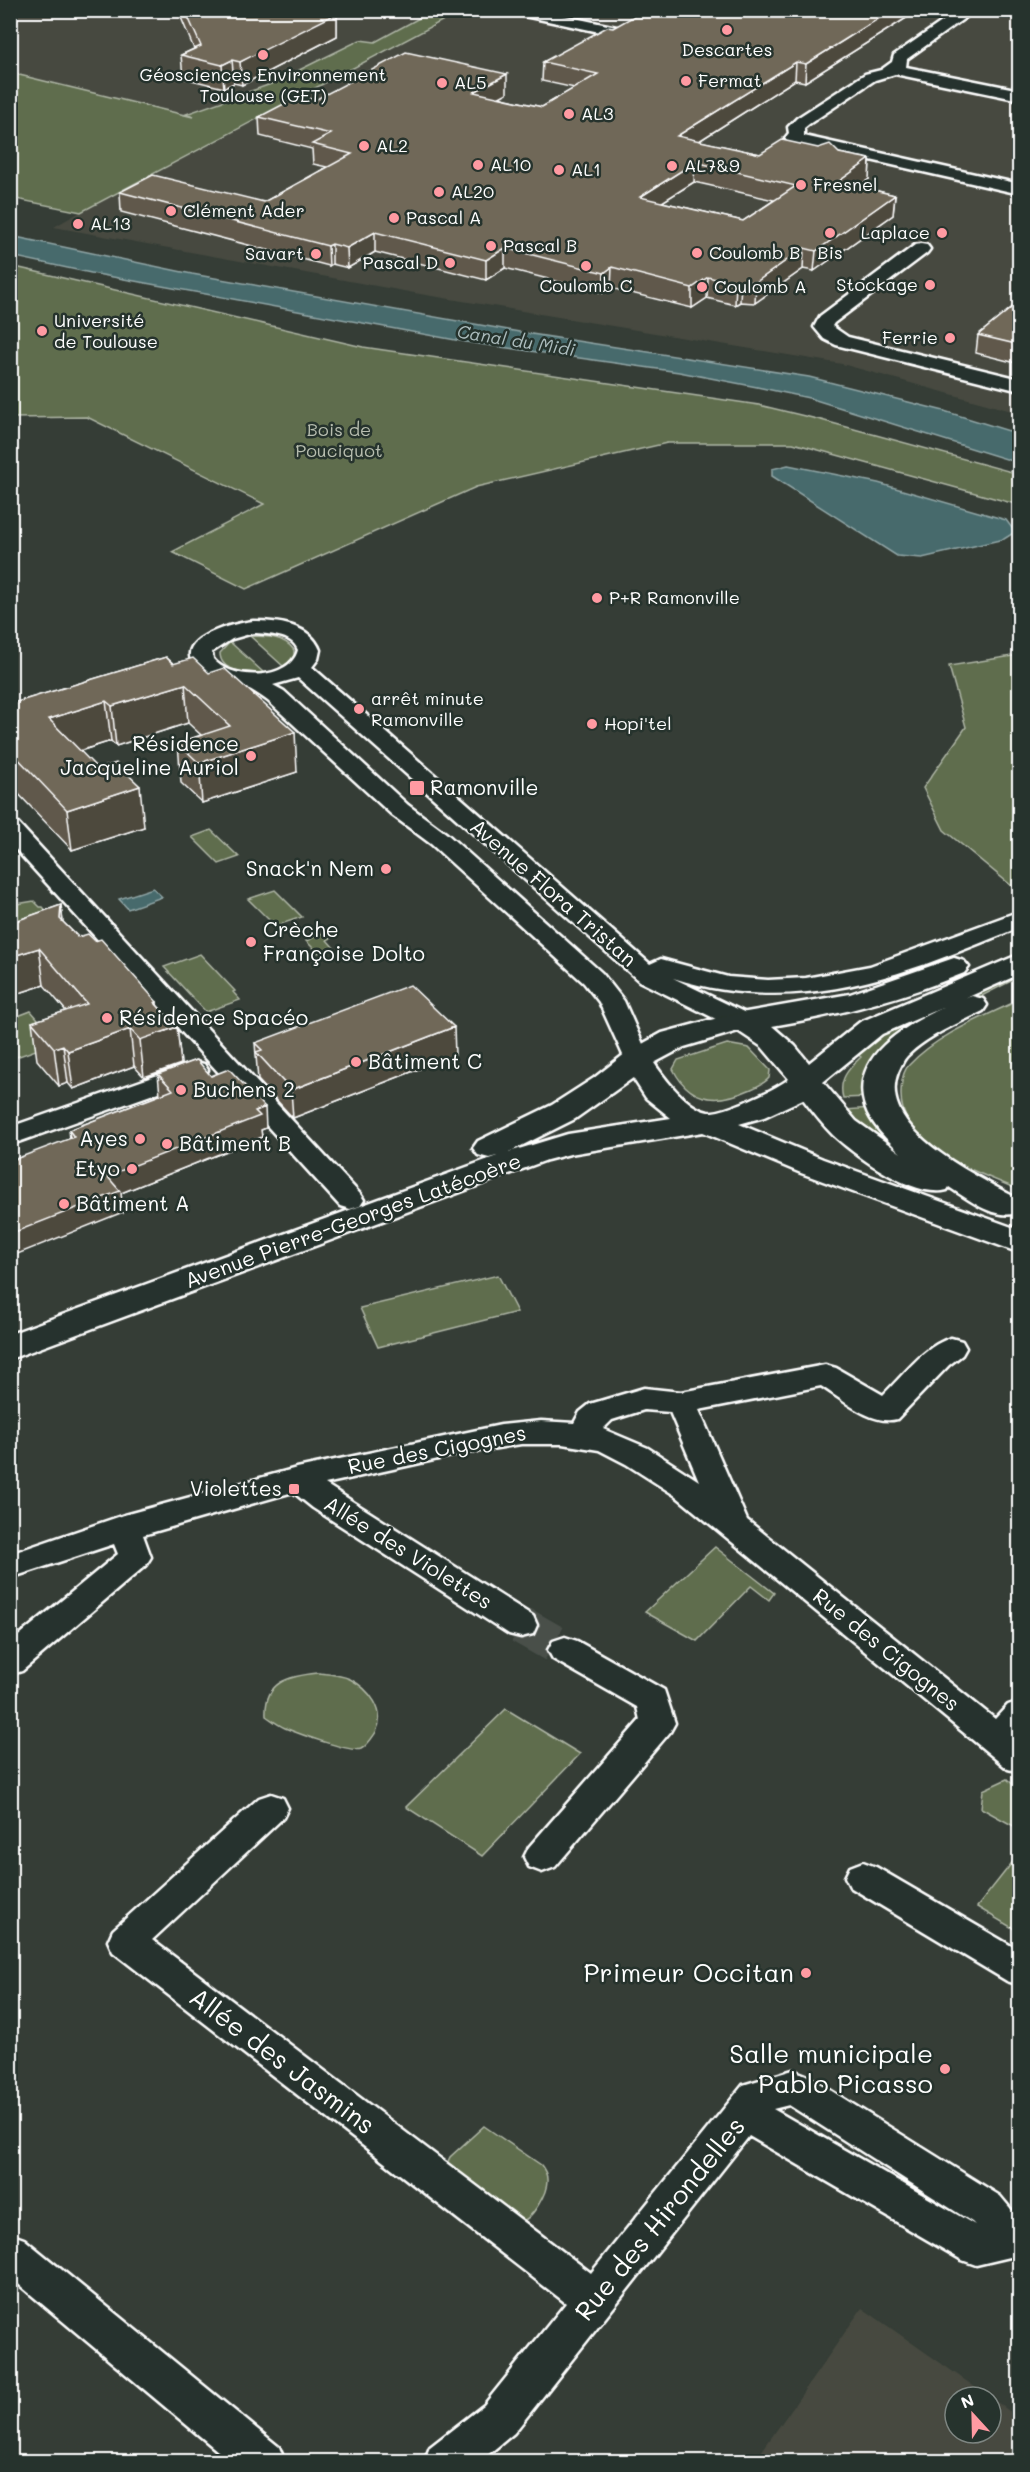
<svg xmlns="http://www.w3.org/2000/svg" width="1030" height="2472" font-family="Mali,sans-serif">
<style>
.built{fill:#474a40}
.green{fill:#5f6d4e;stroke:#afb6a6;stroke-width:1.5}
.water{fill:#476b6c;stroke:#91a6a7;stroke-width:1.5}
.lines{fill:none;stroke-linecap:round;stroke-linejoin:round}
.street-tunnel{stroke:#49504a;stroke-width:38;stroke-dasharray:38 19;stroke-linecap:butt}
.street-casing{stroke:#fff;stroke-width:5}
.primary-casing{stroke:#fff;stroke-width:5}
.street{fill:#26332d;fill-rule:evenodd}
.primary{fill:#26332d;fill-rule:evenodd}
.wall{fill:#60594c;stroke:#fff;stroke-width:1.5;fill-rule:evenodd}
.shaded-wall{fill:#4e483e;stroke:#fff;stroke-width:1.5}
.building{fill:#706758;stroke:#fff;stroke-width:1.5;fill-rule:evenodd}
.poi-dot{fill:#ff9aa2;stroke:#26332d;stroke-width:2}
.labels{text-anchor:middle;stroke-width:5;stroke-linejoin:round;paint-order:stroke}
.far-poi-label{font-size:18px;fill:#fff;stroke:#26332d;text-anchor:start}
.far-water-label{font-size:18px;font-style:italic;fill:#acbcbd;stroke:#26332d}
.far-park-label{font-size:18px;fill:#b7bdaf;stroke:#26332d}
.poi-label{font-size:21px;fill:#fff;stroke:#26332d;text-anchor:start}
.street-label{font-size:21px;fill:#fff;stroke:#26332d}
.near-poi-label{font-size:26px;fill:#fff;stroke:#26332d;text-anchor:end}
.near-street-label{font-size:26px;fill:#fff;stroke:#26332d}
</style>
<rect width="100%" height="100%" fill="#353d36"/>
<filter id="ink" filterUnits="userSpaceOnUse"><feTurbulence type="fractalNoise" baseFrequency=".0167" numOctaves="2"/><feDisplacementMap in="SourceGraphic" scale="12" xChannelSelector="R" yChannelSelector="G"/><feConvolveMatrix kernelMatrix="1 2 1 2 8 2 1 2 1" color-interpolation-filters="sRGB"/></filter>
<g filter="url(#ink)">
<path class="built" d="M11,11H1019V413L842,364L420,294L54,227L80,212L11,197Z
M862,2308L989,2397H955V2433H991V2398L1019,2418V2461H755Z"/>
<path class="green" d="M434,10L461,11L81,212L11,198V73L193,117L186,114L271,84L360,40L375,42Z
M11,266L363,347L759,405L821,420L1019,474V505L793,443H667L476,487L246,589L172,552L264,504L87,417L11,418Z
M250,636C266,636 284,636 294,650V656L284,667Z
M230,642L264,673C249,673 220,673 220,653Z
M1019,655L1020,890L1018,891L944,830L923,788L966,727L949,666Z
M211,830L239,857L219,864L192,837Z
M275,890L302,917L275,926L248,899Z
M34,901L40,907H43L55,921L11,960V905Z
M325,932L331,938L327,940L334,948L318,953L306,941Z
M200,954L235,991L233,992L240,1000L206,1012L164,967Z
M1019,973V977L936,1019L869,1097L843,1098C838,1080 848,1069 861,1057L854,1052L880,1034Z
M1019,1000V1190C979,1172 901,1149 901,1095C901,1085 902,1072 909,1065C938,1034 982,1018 1019,1000Z
M31,1011L58,1042L11,1059L10,1019Z
M727,1044L749,1048L770,1070L769,1078C764,1084 756,1087 749,1090C718,1104 690,1103 673,1069L678,1060Z
M872,1108L917,1163L880,1141L844,1110Z
M498,1275L517,1312L378,1347L360,1308Z
M715,1547L774,1593L769,1600L751,1586L697,1641L645,1612Z
M318,1673C329,1674 341,1675 350,1679C369,1689 387,1711 376,1732C372,1738 367,1746 361,1749C351,1753 297,1733 285,1728C278,1725 272,1720 266,1716C264,1681 289,1676 318,1673Z
M506,1709L580,1754L482,1856L406,1807Z
M1007,1779L1019,1790V1829L981,1808L983,1790Z
M1019,1854V1932L977,1907Z
M484,2126L541,2165C544,2169 547,2173 547,2179C548,2192 532,2221 519,2222L445,2168L450,2157Z"/>
<path class="water" d="M11,236L192,274L525,333L809,377L944,411L1019,434V463L809,398L757,387L679,372L472,343L91,273L11,256Z
M788,465L878,483L1006,520L1015,532L1004,539L922,558L897,556L772,476V469Z
M153,888L162,897L128,909L119,899Z"/>
<g class="lines">
<path class="street-tunnel" d="M521,1625L565,1650"/>
<g class="street-casing">
<path id="street" d="M508,10H538L621,28L652,10H670L623,37L515,14Z
M959,10H976L907,59L906,67L1020,90V100L895,74L875,80L809,124L804,128V136L1020,184V194L787,141L785,138L789,133L788,127L797,118L865,74L881,70L892,62L894,55Z
M921,244L927,245L930,249L927,253L834,323L832,326L848,337L1020,379V391L836,345L824,339L814,327L820,316L915,245Z
M253,621C277,621 310,624 320,650L318,659L312,667L650,964L661,959L728,977L768,980L806,978L870,966L1020,911V927C903,975 800,1018 673,978L752,1016L756,1022L752,1028L743,1030L734,1028L639,981L298,678L273,685L284,691L408,805L447,834L602,973L624,1001L650,1060L646,1066L637,1068L628,1066L599,1002L584,983L431,844L392,815L268,701C261,696 252,689 244,687C232,683 220,684 208,678C202,674 196,669 192,662C178,636 237,623 253,621ZM253,633C268,634 292,634 298,650C290,681 231,681 213,659L212,652L232,639Z
M10,821L18,823L360,1194L364,1200L360,1206L350,1209L340,1206L10,843Z
M195,1062L204,1064L208,1070L204,1076L10,1145V1127Z
M951,1338L962,1341L966,1348L962,1355L949,1365L897,1419C872,1426 842,1399 821,1386L699,1410L747,1520L995,1719L1008,1705L1020,1701V1772L1008,1769L676,1496L626,1464L599,1450L562,1444H521L461,1454L325,1484L533,1616L537,1625L533,1634L521,1637L509,1634L313,1508L293,1492L143,1535L151,1557L146,1565L22,1671L10,1675V1643L118,1554L114,1544L10,1578V1554L124,1515L297,1468L501,1425L541,1421L574,1423L580,1412L590,1404L644,1388L681,1392L825,1365L836,1368L883,1395C903,1376 924,1346 951,1338ZM644,1410L670,1412L699,1481L648,1448L603,1429L612,1420Z
M565,1637L577,1641L664,1690L675,1723L670,1732L555,1867L542,1872L529,1867L524,1857L529,1847L640,1720L637,1707L553,1659L548,1650L553,1641Z
M271,1794L283,1798L288,1808L283,1818L152,1940L591,2273L743,2085L793,2070L806,2075L1000,2196L1020,2220V2259L1010,2257L976,2265L962,2260L749,2136L514,2433L479,2462H424L430,2447L484,2405L566,2303L113,1952L108,1941L113,1930L259,1798ZM789,2105L972,2222L975,2225L773,2109Z
M863,1862L876,1867L1020,1951V1985L1007,1981L850,1887L845,1877L850,1867Z
M10,2234L24,2239L279,2447L285,2462H231L10,2277Z"/>
</g>
<g class="primary-casing">
<path id="primary" d="M1020,954V974L966,998L972,996L983,999L987,1005L983,1011C957,1024 928,1035 907,1056C903,1060 901,1066 898,1072C875,1130 978,1176 1018,1199L1020,1202L1018,1213C993,1220 970,1200 949,1187L947,1190C915,1199 857,1157 833,1135C822,1124 812,1111 803,1099L764,1117L739,1124L823,1159L1020,1230V1253L801,1173L703,1132L570,1154L547,1160L10,1359V1334L497,1156L489,1158L478,1155L473,1148L478,1141L552,1105L594,1078L626,1053L662,1033L729,1015L850,994L954,958L964,961L969,967L964,973C901,999 839,1015 772,1026L795,1046L809,1063L860,1022ZM944,1007C907,1025 849,1056 865,1106C871,1125 888,1140 901,1153L856,1121L823,1082L882,1034ZM738,1031L762,1047L789,1079C776,1089 724,1114 708,1112C687,1108 665,1079 654,1063L684,1047ZM633,1078L646,1098L671,1118L568,1134L509,1152L575,1119Z"/>
</g>
<use href="#street" class="street"/>
<use href="#primary" class="primary"/>
</g>
<path class="wall" d="M178,10H337V36L242,85L234,83L224,88L183,78L181,55L194,49Z
M919,10L805,82L795,80L699,141L760,154L839,153L870,159L869,179L858,186L895,195L893,215L814,271L803,269L755,303L740,302L735,305L707,298L692,308L611,288L603,293L505,268L486,280L375,252L348,268L332,264L329,266L121,212L120,192L264,202L327,167L313,164L312,149L260,136L259,117L315,100L507,93L498,97L542,107L575,88L542,81L543,62L613,28ZM694,182L774,200L743,221L662,202Z
M1020,10V27L1017,26L1019,11Z
M1020,301V364L976,353L978,335Z
M166,657L297,772L202,803L181,783L178,743L201,735L188,723L116,746L111,741L80,751L144,827L72,850L10,785V704Z
M61,905L63,922L78,937L158,1006L177,1027L181,1064L144,1077L134,1066L73,1089L68,1083L59,1086L37,1060L32,1022L66,1011L44,985L10,996V923Z
M255,1043L455,1055L293,1118L258,1080Z
M158,1074L211,1076L266,1128L261,1130L262,1137L121,1193L123,1212L70,1139L69,1130L160,1095Z"/>
<path class="shaded-wall" d="M332,10H337V36L242,85L240,62Z
M892,10H919L805,82L806,64Z
M232,60L234,83L224,88L222,65Z
M796,62L795,80L677,155V136Z
M507,74V93L474,111V92Z
M870,159L869,179L837,201L838,182Z
M695,162L694,182L640,216V197Z
M895,195L893,215L814,271L816,251Z
M375,232V252L348,268L347,248Z
M332,244V264L329,266L328,246Z
M505,248V268L486,280V260Z
M804,248L803,269L755,303L756,282Z
M612,267L611,288L603,293L604,273Z
M708,277L707,298L692,308V288Z
M741,281L740,302L735,305L736,284Z
M185,684L188,723L116,746L112,706Z
M106,701L111,741L54,759L49,719Z
M295,732L297,772L202,803L199,763Z
M140,786L144,827L72,850L67,810Z
M61,905L65,941L60,919Z
M39,948L44,985L10,996V957Z
M157,1002L160,1033L177,1027L181,1064L144,1077L140,1040L155,1003Z
M454,1027L455,1055L293,1118L291,1090Z
M130,1029L134,1066L73,1089L68,1051Z
M63,1045L68,1083L59,1086L54,1048Z
M265,1107L266,1128L261,1130L262,1137L121,1193L123,1212L10,1257V1234L107,1176Z"/>
<path class="building" d="M185,10H332L329,12L336,14L240,62L232,60L222,65L181,55L201,46Z
M645,10H892L806,64L796,62L677,136L760,154L782,140L818,148L830,144L839,153L870,159L838,182L895,195L816,251L804,248L756,282L741,281L736,284L708,277L692,288L612,267L604,273L505,248L486,260L375,232L347,248L332,244L328,246L120,192L153,175L264,202L352,154L312,144L331,134L259,117L299,96L315,100L406,52L507,74L474,92L542,107L598,74L543,62L607,27L613,28ZM695,162L796,186L743,221L640,197Z
M1020,301V345L978,335Z
M166,657L173,664L193,658L209,673L224,668L295,732L199,763L178,743L230,726L185,684L112,706L106,701L49,719L98,769L116,763L140,786L67,810L10,750V704Z
M61,905L60,919L78,937L88,934L95,941L101,939L157,1002L155,1003L177,1027L140,1040L130,1029L68,1051L63,1045L54,1048L32,1022L87,1004L39,948L10,957V923Z
M410,985L454,1027L291,1090L256,1052L262,1050L255,1043Z
M197,1060L211,1076L229,1069L265,1107L255,1111L260,1116L107,1176L120,1191L10,1234V1161L74,1137L69,1130L173,1090L158,1074Z"/>
</g>
<g class="poi-dot">
<circle cx="727" cy="30" r="6"/>
<circle cx="263" cy="55" r="6"/>
<circle cx="686" cy="81" r="6"/>
<circle cx="442" cy="83" r="6"/>
<circle cx="569" cy="114" r="6"/>
<circle cx="364" cy="146" r="6"/>
<circle cx="478" cy="165" r="6"/>
<circle cx="672" cy="166" r="6"/>
<circle cx="559" cy="170" r="6"/>
<circle cx="801" cy="185" r="6"/>
<circle cx="439" cy="192" r="6"/>
<circle cx="171" cy="211" r="6"/>
<circle cx="394" cy="218" r="6"/>
<circle cx="78" cy="224" r="6"/>
<circle cx="830" cy="233" r="6"/>
<circle cx="942" cy="233" r="6"/>
<circle cx="491" cy="246" r="6"/>
<circle cx="697" cy="253" r="6"/>
<circle cx="316" cy="254" r="6"/>
<circle cx="450" cy="263" r="6"/>
<circle cx="586" cy="266" r="6"/>
<circle cx="930" cy="285" r="6"/>
<circle cx="702" cy="287" r="6"/>
<circle cx="42" cy="331" r="6"/>
<circle cx="950" cy="338" r="6"/>
<circle cx="597" cy="598" r="6"/>
<circle cx="359" cy="709" r="6"/>
<circle cx="592" cy="724" r="6"/>
<circle cx="251" cy="756" r="6"/>
<rect x="409" y="780" width="16" height="16" rx="3"/>
<circle cx="386" cy="869" r="6"/>
<circle cx="251" cy="942" r="6"/>
<circle cx="107" cy="1018" r="6"/>
<circle cx="356" cy="1062" r="6"/>
<circle cx="181" cy="1090" r="6"/>
<circle cx="140" cy="1139" r="6"/>
<circle cx="167" cy="1144" r="6"/>
<circle cx="132" cy="1169" r="6"/>
<circle cx="64" cy="1204" r="6"/>
<rect x="288" y="1483" width="12" height="12" rx="3"/>
<circle cx="806" cy="1973" r="6"/>
<circle cx="945" cy="2069" r="6"/>
</g>
<g class="labels">
<g class="far-poi-label">
<text x="727" y="56" text-anchor="middle">Descartes</text>
<text x="263" y="81" text-anchor="middle">Géosciences Environnement<tspan x="263" dy="21">Toulouse (GET)</tspan></text>
<text x="698" y="87">Fermat</text>
<text x="454" y="89">AL5</text>
<text x="581" y="120">AL3</text>
<text x="376" y="152">AL2</text>
<text x="490" y="171">AL10</text>
<text x="684" y="172">AL7&amp;9</text>
<text x="571" y="176">AL1</text>
<text x="813" y="191">Fresnel</text>
<text x="451" y="198">AL20</text>
<text x="183" y="217">Clément Ader</text>
<text x="406" y="224">Pascal A</text>
<text x="90" y="230">AL13</text>
<text x="930" y="239" text-anchor="end">Laplace</text>
<text x="503" y="252">Pascal B</text>
<text x="709" y="259">Coulomb B</text>
<text x="830" y="259" text-anchor="middle">Bis</text>
<text x="304" y="260" text-anchor="end">Savart</text>
<text x="438" y="269" text-anchor="end">Pascal D</text>
<text x="918" y="291" text-anchor="end">Stockage</text>
<text x="586" y="292" text-anchor="middle">Coulomb C</text>
<text x="714" y="293">Coulomb A</text>
<text x="54" y="327">Université<tspan x="54" dy="21">de Toulouse</tspan></text>
<text x="938" y="344" text-anchor="end">Ferrie</text>
<text x="609" y="604">P+R Ramonville</text>
<text x="371" y="705">arrêt minute<tspan x="371" dy="21">Ramonville</tspan></text>
<text x="604" y="730">Hopi'tel</text>
</g>
<g class="far-water-label">
<text transform="translate(516 341) rotate(9)" y="6">Canal du Midi</text>
</g>
<g class="far-park-label">
<text x="339" y="436">Bois de<tspan x="339" dy="21">Pouciquot</tspan></text>
</g>
<g class="poi-label">
<text x="239" y="751" text-anchor="end">Résidence<tspan x="239" dy="24">Jacqueline Auriol</tspan></text>
<text x="430" y="795">Ramonville</text>
<text x="374" y="876" text-anchor="end">Snack'n Nem</text>
<text x="263" y="937">Crèche<tspan x="263" dy="24">Françoise Dolto</tspan></text>
<text x="119" y="1025">Résidence Spacéo</text>
<text x="368" y="1069">Bâtiment C</text>
<text x="193" y="1097">Buchens 2</text>
<text x="128" y="1146" text-anchor="end">Ayes</text>
<text x="179" y="1151">Bâtiment B</text>
<text x="120" y="1176" text-anchor="end">Etyo</text>
<text x="76" y="1211">Bâtiment A</text>
<text x="282" y="1496" text-anchor="end">Violettes</text>
</g>
<g class="street-label">
<text transform="translate(553 893) rotate(41)" y="7">Avenue Flora Tristan</text>
<text transform="translate(353 1221) rotate(-20)" y="7">Avenue Pierre-Georges Latécoère</text>
<text transform="translate(437 1450) rotate(-11)" y="7">Rue des Cigognes</text>
<text transform="translate(408 1553) rotate(32)" y="7">Allée des Violettes</text>
<text transform="translate(886 1650) rotate(39)" y="7">Rue des Cigognes</text>
</g>
<g class="near-poi-label">
<text x="794" y="1982">Primeur Occitan</text>
<text x="933" y="2063">Salle municipale<tspan x="933" dy="30">Pablo Picasso</tspan></text>
</g>
<g class="near-street-label">
<text transform="translate(282 2061) rotate(37)" y="9">Allée des Jasmins</text>
<text transform="translate(660 2219) rotate(-51)" y="9">Rue des Hirondelles</text>
</g>
</g>
<rect width="1030" height="2472" fill="none" stroke="#26332d" stroke-width="36"/>
<rect x="18" y="18" width="994" height="2436" fill="none" stroke="#fff" stroke-width="2" filter="url(#ink)"/>
<g transform="translate(973 2415) rotate(338)"><circle r="28" fill="#26332d" stroke="#7d8581" stroke-width="1.5"/>
<path d="M0-4.5L10 22L0 15L-10 22Z" fill="#ff9aa2"/>
<text y="-9" font-size="16" font-weight="bold" text-anchor="middle" fill="#ffffff">N</text>
</g>
</svg>
